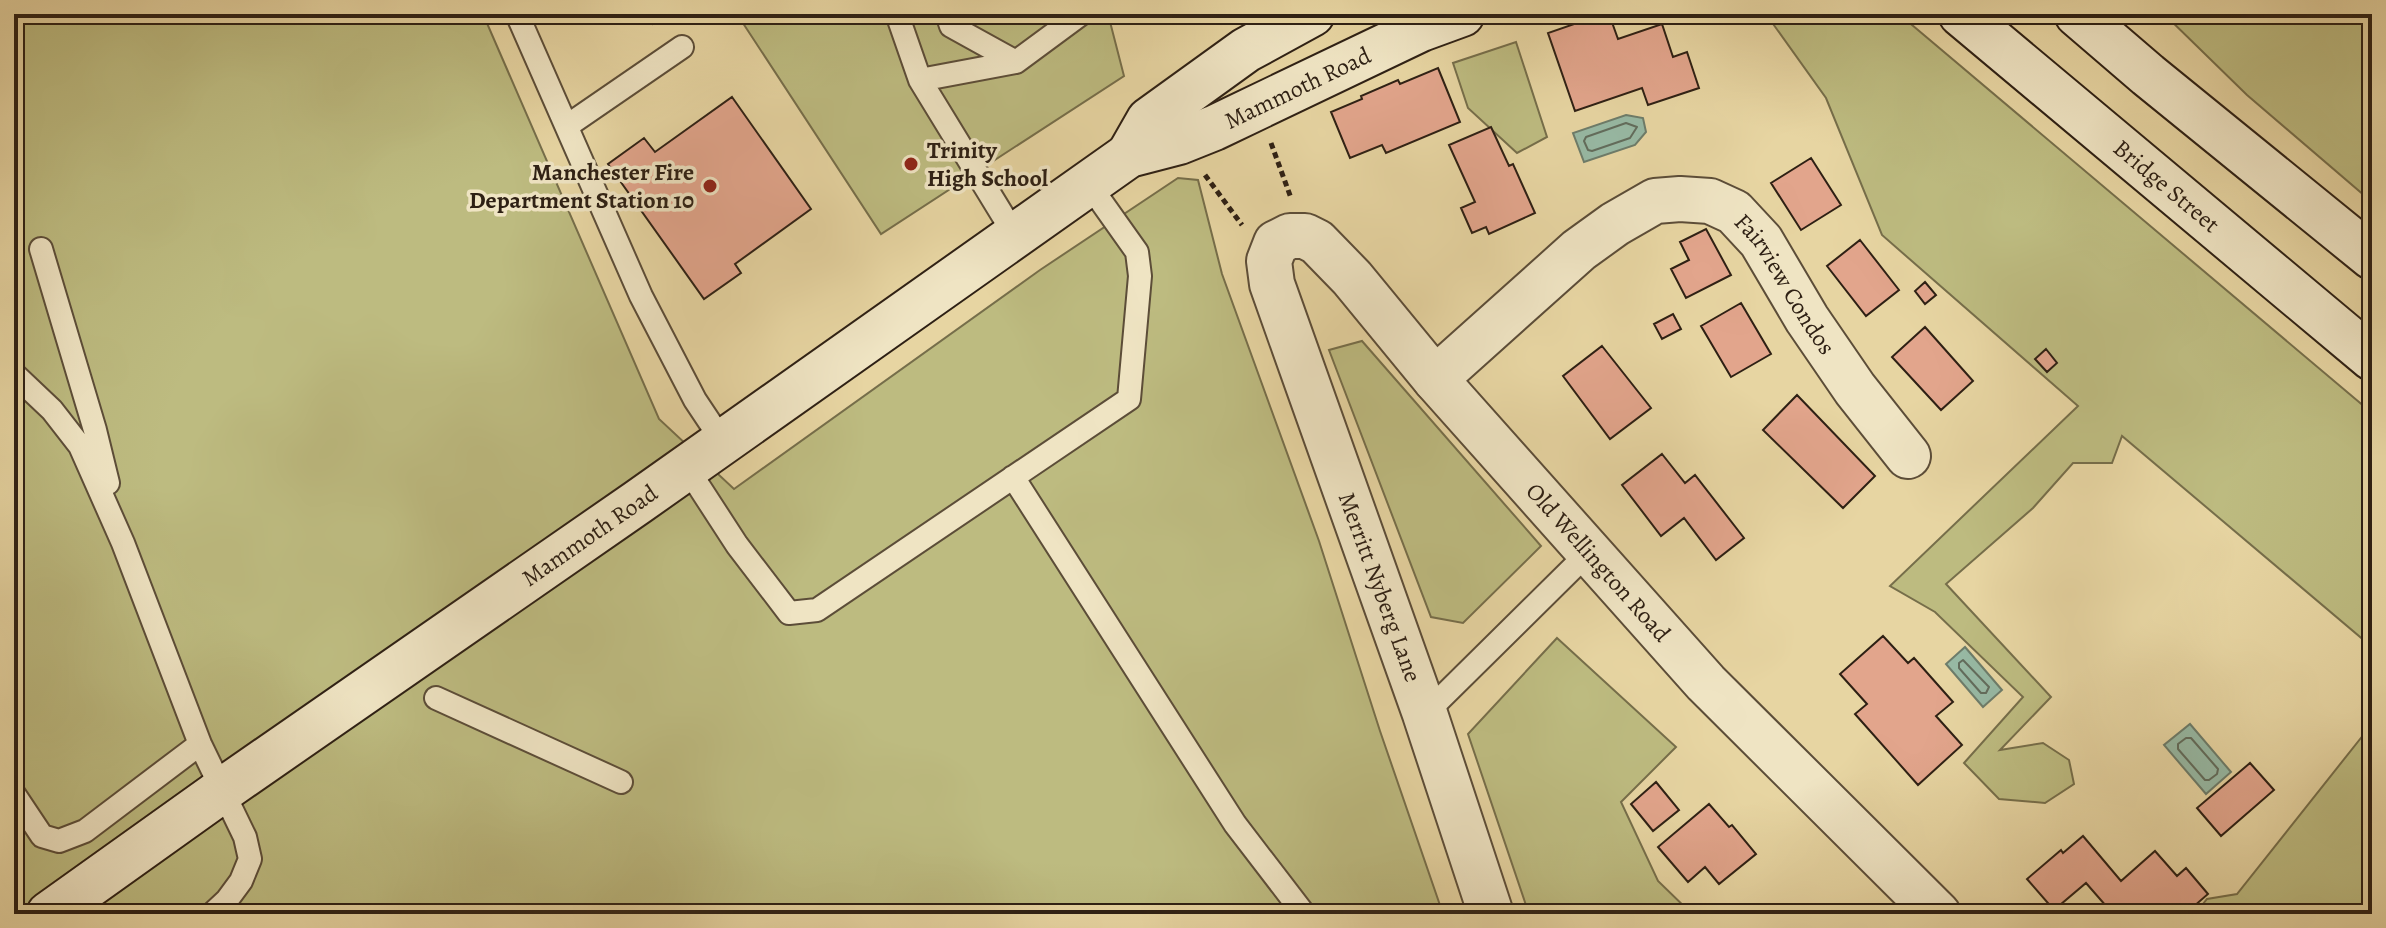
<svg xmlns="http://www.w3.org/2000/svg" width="2386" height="928" font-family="Alegreya,serif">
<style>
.green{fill:#bdbb80;stroke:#766e4a;stroke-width:2}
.water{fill:#97b9a4;stroke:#6d7c6a;stroke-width:2}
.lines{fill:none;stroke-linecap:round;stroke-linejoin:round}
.shore{stroke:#626c5c;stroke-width:2}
.building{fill:#e2a58c;stroke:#2e2014;stroke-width:2}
.service-casing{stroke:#5c4d38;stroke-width:26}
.minor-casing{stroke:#5c4d38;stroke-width:48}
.secondary-casing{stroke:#2e2014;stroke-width:48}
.path{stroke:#2e2014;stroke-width:5;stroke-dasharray:6 4;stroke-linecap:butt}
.service{stroke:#efe4c3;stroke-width:22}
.minor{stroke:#efe4c3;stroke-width:44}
.secondary{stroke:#efe4c3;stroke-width:44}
.poi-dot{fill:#8f2418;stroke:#efe4c3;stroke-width:3}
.labels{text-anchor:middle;stroke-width:7;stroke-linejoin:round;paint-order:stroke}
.street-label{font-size:24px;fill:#2e2014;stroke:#efe4c3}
.poi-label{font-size:24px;font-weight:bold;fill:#2e2014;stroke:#efe4c3;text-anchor:start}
</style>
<rect width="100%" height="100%" fill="#e7d5a2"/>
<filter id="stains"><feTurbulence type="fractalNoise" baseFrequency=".0025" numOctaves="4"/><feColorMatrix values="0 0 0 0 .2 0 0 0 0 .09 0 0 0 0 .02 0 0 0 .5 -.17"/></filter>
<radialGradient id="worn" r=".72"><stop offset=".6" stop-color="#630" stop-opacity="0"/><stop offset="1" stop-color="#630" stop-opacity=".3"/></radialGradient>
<path class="green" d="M14,14H483L659,419L734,489L1040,270L1178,178L1198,180L1222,274L1319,541L1380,731L1443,914H14Z
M737,14H1108L1124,76L881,234Z
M1766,14H1899L2372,413V647L2122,436L2112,463H2073L2033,508L1946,584L2051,697L2000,750L2043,743L2069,760L2074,784L2045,803L1999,799L1964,763L2023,697L1935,612L1890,586L2078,406L1882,235L1826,98Z
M2164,14H2372V202L2247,95Z
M1516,42L1547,137L1517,153L1468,108L1453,63Z
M1362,341L1541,546L1463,623L1431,617L1329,350Z
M1557,638L1676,747L1621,802L1658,881L1692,914H1529L1468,734Z
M2372,724V914H2195L2207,899L2237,894Z"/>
<path class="water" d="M1626,115L1643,118L1646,132L1635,145L1584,162L1573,133Z
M1965,647L2002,690L1983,707L1946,664Z
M2190,724L2231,772L2206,794L2164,745Z"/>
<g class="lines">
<path class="shore" d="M1626,123L1637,127L1630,138L1592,151L1588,150L1584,141L1586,137Z
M1963,660L1989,687L1986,693H1981L1959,668V663Z
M2186,738H2191L2218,769L2217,774L2209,780H2205L2178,749V744Z"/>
</g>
<path class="building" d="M646,14H667V15L653,24Z
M1603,14H1609L1618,39L1662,24L1673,57L1687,52L1699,88L1648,105L1642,88L1575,111L1548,33Z
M1438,68L1460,122L1386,153L1382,145L1350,158L1331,112L1362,99L1361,96L1398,80L1400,84Z
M732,97L811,209L735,264L741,273L704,299L608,164L644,138L655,152Z
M1491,127L1509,166L1513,164L1535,213L1489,234L1486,227L1472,233L1461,208L1475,202L1449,145Z
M1811,158L1841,205L1801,230L1771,183Z
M1706,229L1731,275L1686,298L1671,269L1689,260L1680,242Z
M1860,240L1899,290L1866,316L1827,266Z
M1925,282L1936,295L1925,304L1915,291Z
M1741,303L1771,354L1731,377L1701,326Z
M1673,314L1681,329L1662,339L1654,324Z
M1925,327L1973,381L1941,410L1892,357Z
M1602,346L1651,408L1610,439L1563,376Z
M2046,349L2057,363L2047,372L2035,359Z
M1797,395L1875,476L1843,508L1763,430Z
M1662,454L1685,483L1695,475L1744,538L1716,560L1684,518L1661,536L1622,485Z
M1883,636L1908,663L1914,658L1953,702L1936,716L1962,745L1918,785L1855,714L1867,704L1840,674Z
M2250,763L2274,790L2221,836L2197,808Z
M1656,782L1679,810L1653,831L1631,804Z
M1709,804L1729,827L1732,825L1756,854L1719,884L1705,867L1688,882L1658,847Z
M2083,836L2121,881L2155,851L2177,876L2186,868L2208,894L2185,914H2113L2086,883L2054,910L2027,879L2061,850L2063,853Z"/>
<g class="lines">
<g class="service-casing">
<path id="service" d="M517,14L641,296L695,400L723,442
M897,14L920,80L1016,237
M947,14L951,26L1016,62
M920,80L1016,62L1081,14
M567,126L682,47
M41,249L95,430L108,483
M14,374L52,410L80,446L123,543L200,744L245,837L250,859L241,881L227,900L212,914
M687,468L737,545L789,613L817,610L1129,399L1140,276L1137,252L1088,183
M1013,477L1235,824L1304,914
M436,698L621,782
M1425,714L1589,552
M14,794L42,836L59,841L85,831L200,744"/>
</g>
<g class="minor-casing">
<g id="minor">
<path id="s1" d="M1435,379L1579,250L1615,224L1655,201L1680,199L1710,201L1734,212L1761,241L1807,319L1855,389L1908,456"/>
<path id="s2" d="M1491,914L1425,714L1272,284L1269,261L1276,243L1290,236H1305L1317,242L1352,278L1435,379L1706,683L1938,914"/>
</g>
</g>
<g class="secondary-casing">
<g id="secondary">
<path id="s3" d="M1961,14L2372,358"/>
<path d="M2077,14L2148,75L2372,257"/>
<path d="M1129,155L1149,120L1246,50L1312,14"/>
<path id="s4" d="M49,914L224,789L638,502L1129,155L1179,142L1214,128L1421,29L1462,14"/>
</g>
</g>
<path class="path" d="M1271,143L1291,198
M1205,175L1242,225"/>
<use href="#service" class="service"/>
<use href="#minor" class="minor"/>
<use href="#secondary" class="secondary"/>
</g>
<g class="poi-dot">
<circle cx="911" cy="164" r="8"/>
<circle cx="710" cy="186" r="8"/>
</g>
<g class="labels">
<g class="street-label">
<text dy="8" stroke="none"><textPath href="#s4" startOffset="1502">Mammoth Road</textPath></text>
<text dy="8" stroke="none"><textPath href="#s3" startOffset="268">Bridge Street</textPath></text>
<text dy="8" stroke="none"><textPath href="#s1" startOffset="454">Fairview Condos</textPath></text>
<text dy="8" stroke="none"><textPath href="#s4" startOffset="660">Mammoth Road</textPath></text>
<text dy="8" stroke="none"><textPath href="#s2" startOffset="1180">Old Wellington Road</textPath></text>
<text transform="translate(1380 587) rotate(70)" y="8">Merritt Nyberg Lane</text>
</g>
<g class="poi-label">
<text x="927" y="158">Trinity<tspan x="927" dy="28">High School</tspan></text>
<text x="694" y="180" text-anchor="end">Manchester Fire<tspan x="694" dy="28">Department Station 10</tspan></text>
</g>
</g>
<rect width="2386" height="928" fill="none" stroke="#e7d5a2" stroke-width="48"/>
<rect x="16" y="16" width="2354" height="896" fill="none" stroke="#2e2014" stroke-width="4"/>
<rect x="24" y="24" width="2338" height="880" fill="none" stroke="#2e2014" stroke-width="2"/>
<rect width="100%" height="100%" filter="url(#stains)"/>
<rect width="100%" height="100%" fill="url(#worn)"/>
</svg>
